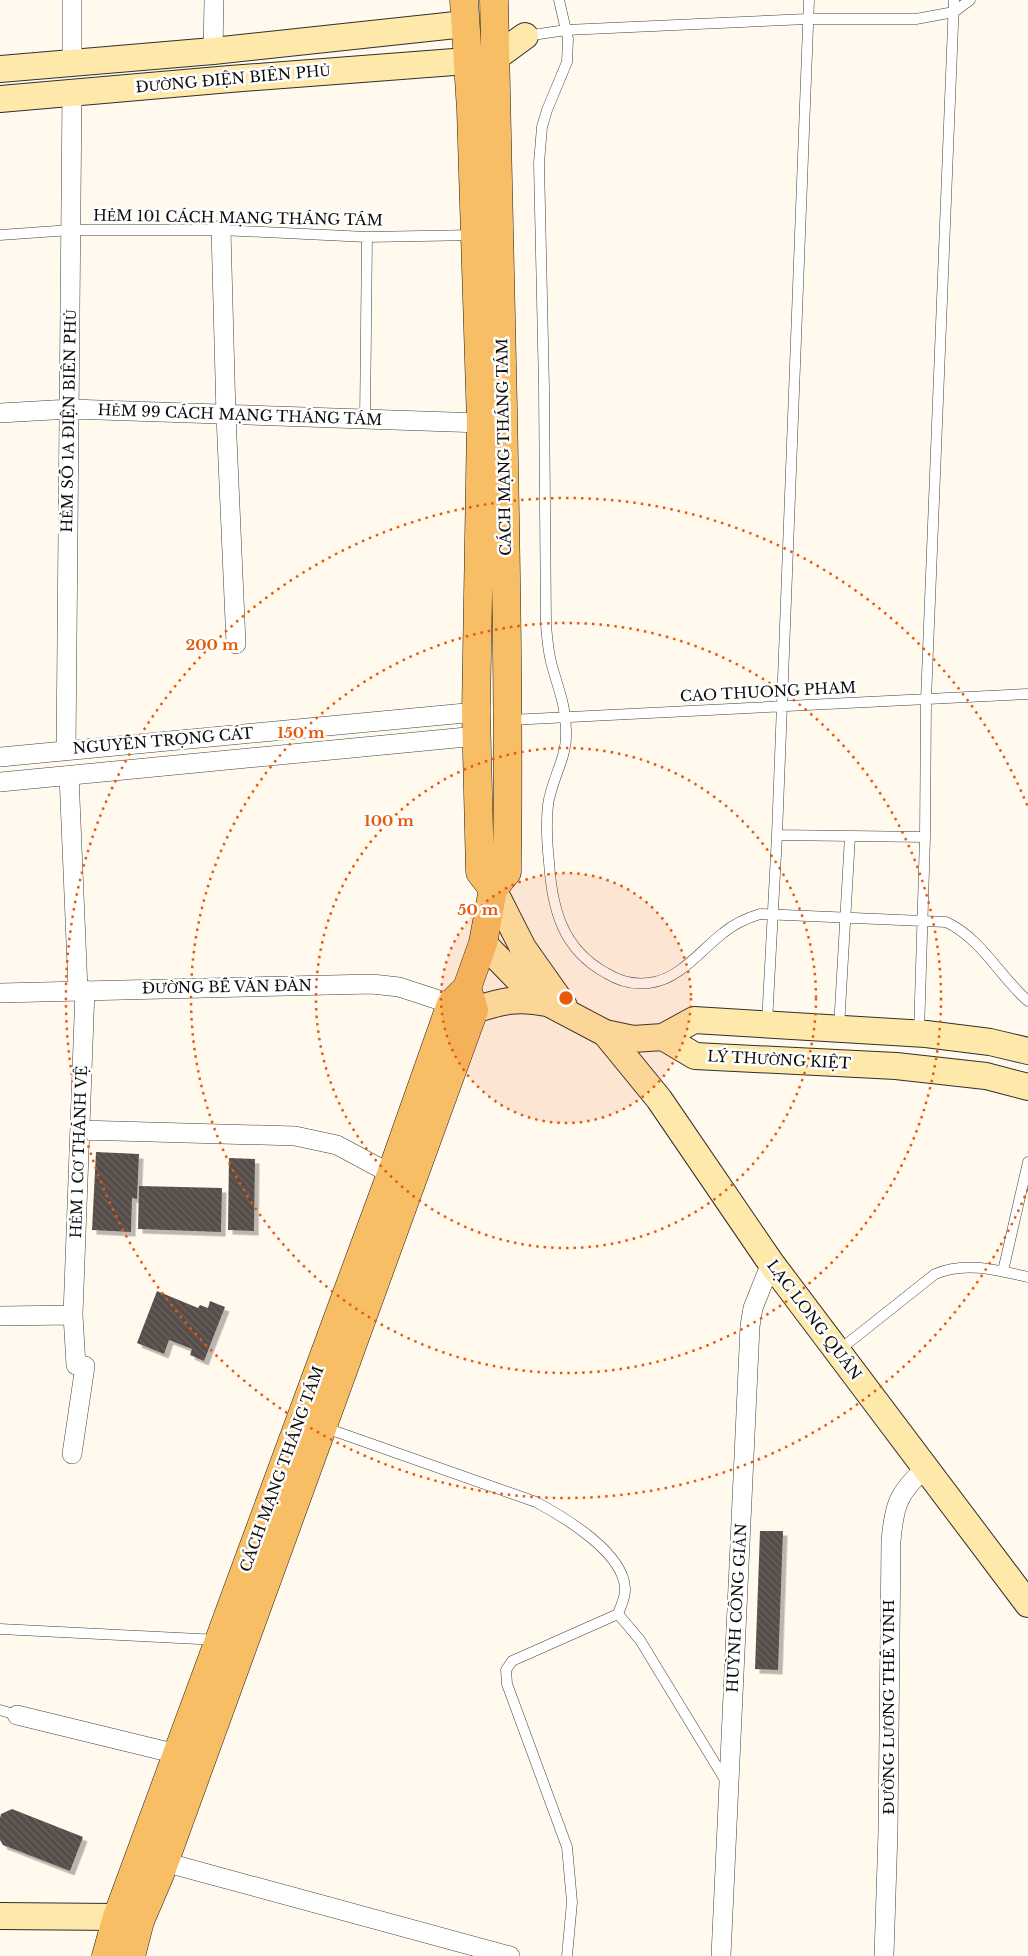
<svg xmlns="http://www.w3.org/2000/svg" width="1028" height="1956" font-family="'Libre Baskerville',serif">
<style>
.building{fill:url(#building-back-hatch);filter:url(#shadow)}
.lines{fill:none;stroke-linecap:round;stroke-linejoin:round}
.lane-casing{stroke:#404040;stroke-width:11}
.street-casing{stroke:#404040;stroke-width:20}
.secondary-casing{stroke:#2f2f2f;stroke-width:28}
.primary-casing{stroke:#1e1e1e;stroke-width:29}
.lane{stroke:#fff;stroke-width:10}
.street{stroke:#fff;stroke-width:19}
.secondary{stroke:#fee8aa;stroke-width:26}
.primary{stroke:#f7be66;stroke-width:28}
.ring{fill:none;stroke:#e8590c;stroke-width:2.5;stroke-dasharray:2.5 5}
.labels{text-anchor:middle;stroke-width:5;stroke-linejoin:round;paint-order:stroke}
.street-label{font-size:15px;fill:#0d0d0d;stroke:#fff}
.centre{fill:#e8590c;stroke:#fff;stroke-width:2.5}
.ring-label{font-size:15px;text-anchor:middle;font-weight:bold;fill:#e8590c;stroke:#fff;stroke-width:5;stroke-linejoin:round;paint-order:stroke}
</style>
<defs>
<pattern id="building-back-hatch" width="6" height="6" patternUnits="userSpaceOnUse" patternTransform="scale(1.25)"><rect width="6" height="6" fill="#564d4a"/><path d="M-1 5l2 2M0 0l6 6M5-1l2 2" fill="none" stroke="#696260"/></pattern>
<filter id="shadow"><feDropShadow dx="4.5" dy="4.5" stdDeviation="0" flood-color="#0004"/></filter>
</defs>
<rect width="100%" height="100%" fill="#fff9ee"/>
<path class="building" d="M96,1152L139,1154L137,1199L132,1198L131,1232L92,1230Z
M229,1158L255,1159L254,1231L228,1230Z
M139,1186L222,1188L221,1232L138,1229Z
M157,1291L198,1308L200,1305L208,1308L210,1301L225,1307L204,1361L190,1355L192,1349L169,1340L164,1354L137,1343Z
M760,1531H783L778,1670L755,1669Z
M12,1809L83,1837L70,1871L3,1845L0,1840V1818L1,1814Z"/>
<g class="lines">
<g class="lane-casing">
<path id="lane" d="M559,0L568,39L567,62L547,110L542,127L539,163L544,388L546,625C547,637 548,650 551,662C558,689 567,707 566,736C566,759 551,781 548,805C546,823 547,843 549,862C552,908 562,949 606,973C619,981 634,985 649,983C679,980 701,950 723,933C734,924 747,918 760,914L946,922C981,938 1000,977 1028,1001
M526,36L566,30L807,19H916L954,12L970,0
M0,235L71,230H221L367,237L475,235
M365,420L367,237
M510,720L1028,694
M777,835L925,837
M767,1023L777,835L809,0
M839,1028L850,836
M919,1033L925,837L926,700L954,0
M1003,1271L1028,1162
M838,1351L935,1274C965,1261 997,1270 1028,1277
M323,1427L536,1502C564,1517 623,1552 625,1588C626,1597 621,1605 618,1614
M0,1629L219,1640
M0,1710L17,1715
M567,1956L572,1902L567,1847L507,1684L506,1670L512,1661L618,1614L640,1640L727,1783"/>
</g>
<g class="street-casing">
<path id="street" d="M72,0V64
M213,51L214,0
M221,230L226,415L236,644
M0,413L70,409L481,423
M66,750L72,92
M0,757L476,712
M69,775L78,990
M0,782L477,736
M0,993L372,984L399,987L451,1004
M80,1130L295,1136L337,1145L391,1174
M0,1316L73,1315
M72,1454L85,1366L76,1365L73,1315L85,990
M17,1715L177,1754
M164,1862L510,1956
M721,1956L750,1326L753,1308L771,1263
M884,1956L888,1831L891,1541C894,1506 898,1492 925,1469"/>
</g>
<g class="secondary-casing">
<path id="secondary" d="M495,58L525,36
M0,69L213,51L465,24
M0,99L230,79L467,61
M493,889L523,948L564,1006
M483,943L526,987L548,1003L605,1033L633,1039L663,1037L694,1020L926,1034L990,1042L1028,1051
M474,1010C502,1001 518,997 547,1003
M605,1033L659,1099L771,1263L1028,1604
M663,1037L695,1056L896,1066L986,1076L1028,1087
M0,1916L117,1917"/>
</g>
<g class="primary-casing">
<path id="primary" d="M464,0L471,110L481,423L476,712L480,872L493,889
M106,1956L117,1917L391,1174L451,1004L467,988L483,943L493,889L507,872C509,717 506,563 503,408C501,272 498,136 494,0
M131,1956L140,1921L160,1874L474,1010L467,988"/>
</g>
<use href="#lane" class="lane"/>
<use href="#street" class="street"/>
<use href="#secondary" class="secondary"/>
<use href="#primary" class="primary"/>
</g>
<circle cx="566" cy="998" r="125" fill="#e8590c" fill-opacity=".12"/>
<g class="ring">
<circle cx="566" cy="998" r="125"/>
<circle cx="566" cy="998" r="250"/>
<circle cx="566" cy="998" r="375"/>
<path d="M1028 1189A500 500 0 1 1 1028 807"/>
</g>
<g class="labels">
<g class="street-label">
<text transform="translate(233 79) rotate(-5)" y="5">ĐƯỜNG ĐIỆN BIÊN PHỦ</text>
<text transform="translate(238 218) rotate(1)" y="5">HẺM 101 CÁCH MẠNG THÁNG TÁM</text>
<text transform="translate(240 415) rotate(2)" y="5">HẺM 99 CÁCH MẠNG THÁNG TÁM</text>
<text transform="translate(69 421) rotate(-89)" y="5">HẺM SỐ 1A ĐIỆN BIÊN PHỦ</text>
<text transform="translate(504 447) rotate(-91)" y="5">CÁCH MẠNG THÁNG TÁM</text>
<text transform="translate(768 692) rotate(-3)" y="5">CAO THUONG PHAM</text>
<text transform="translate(163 741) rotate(-5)" y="5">NGUYỄN TRỌNG CÁT</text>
<text transform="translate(227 987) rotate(-1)" y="5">ĐƯỜNG BẾ VĂN ĐÀN</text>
<text transform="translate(779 1060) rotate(3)" y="5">LÝ THƯỜNG KIỆT</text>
<text transform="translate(79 1152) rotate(-88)" y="5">HẺM 1 CƠ THÁNH VỆ</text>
<text transform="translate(814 1320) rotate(53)" y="5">LẠC LONG QUÂN</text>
<text transform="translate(282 1469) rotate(-70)" y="5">CÁCH MẠNG THÁNG TÁM</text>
<text transform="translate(737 1608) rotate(-87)" y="5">HUỲNH CÔNG GIẢN</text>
<text transform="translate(889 1707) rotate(-90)" y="5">ĐƯỜNG LƯƠNG THẾ VINH</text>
</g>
</g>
<circle cx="566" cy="998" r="8" class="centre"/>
<g class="ring-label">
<text x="212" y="650">200 m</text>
<text x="301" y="738">150 m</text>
<text x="389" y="826">100 m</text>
<text x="478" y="915">50 m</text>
</g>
</svg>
